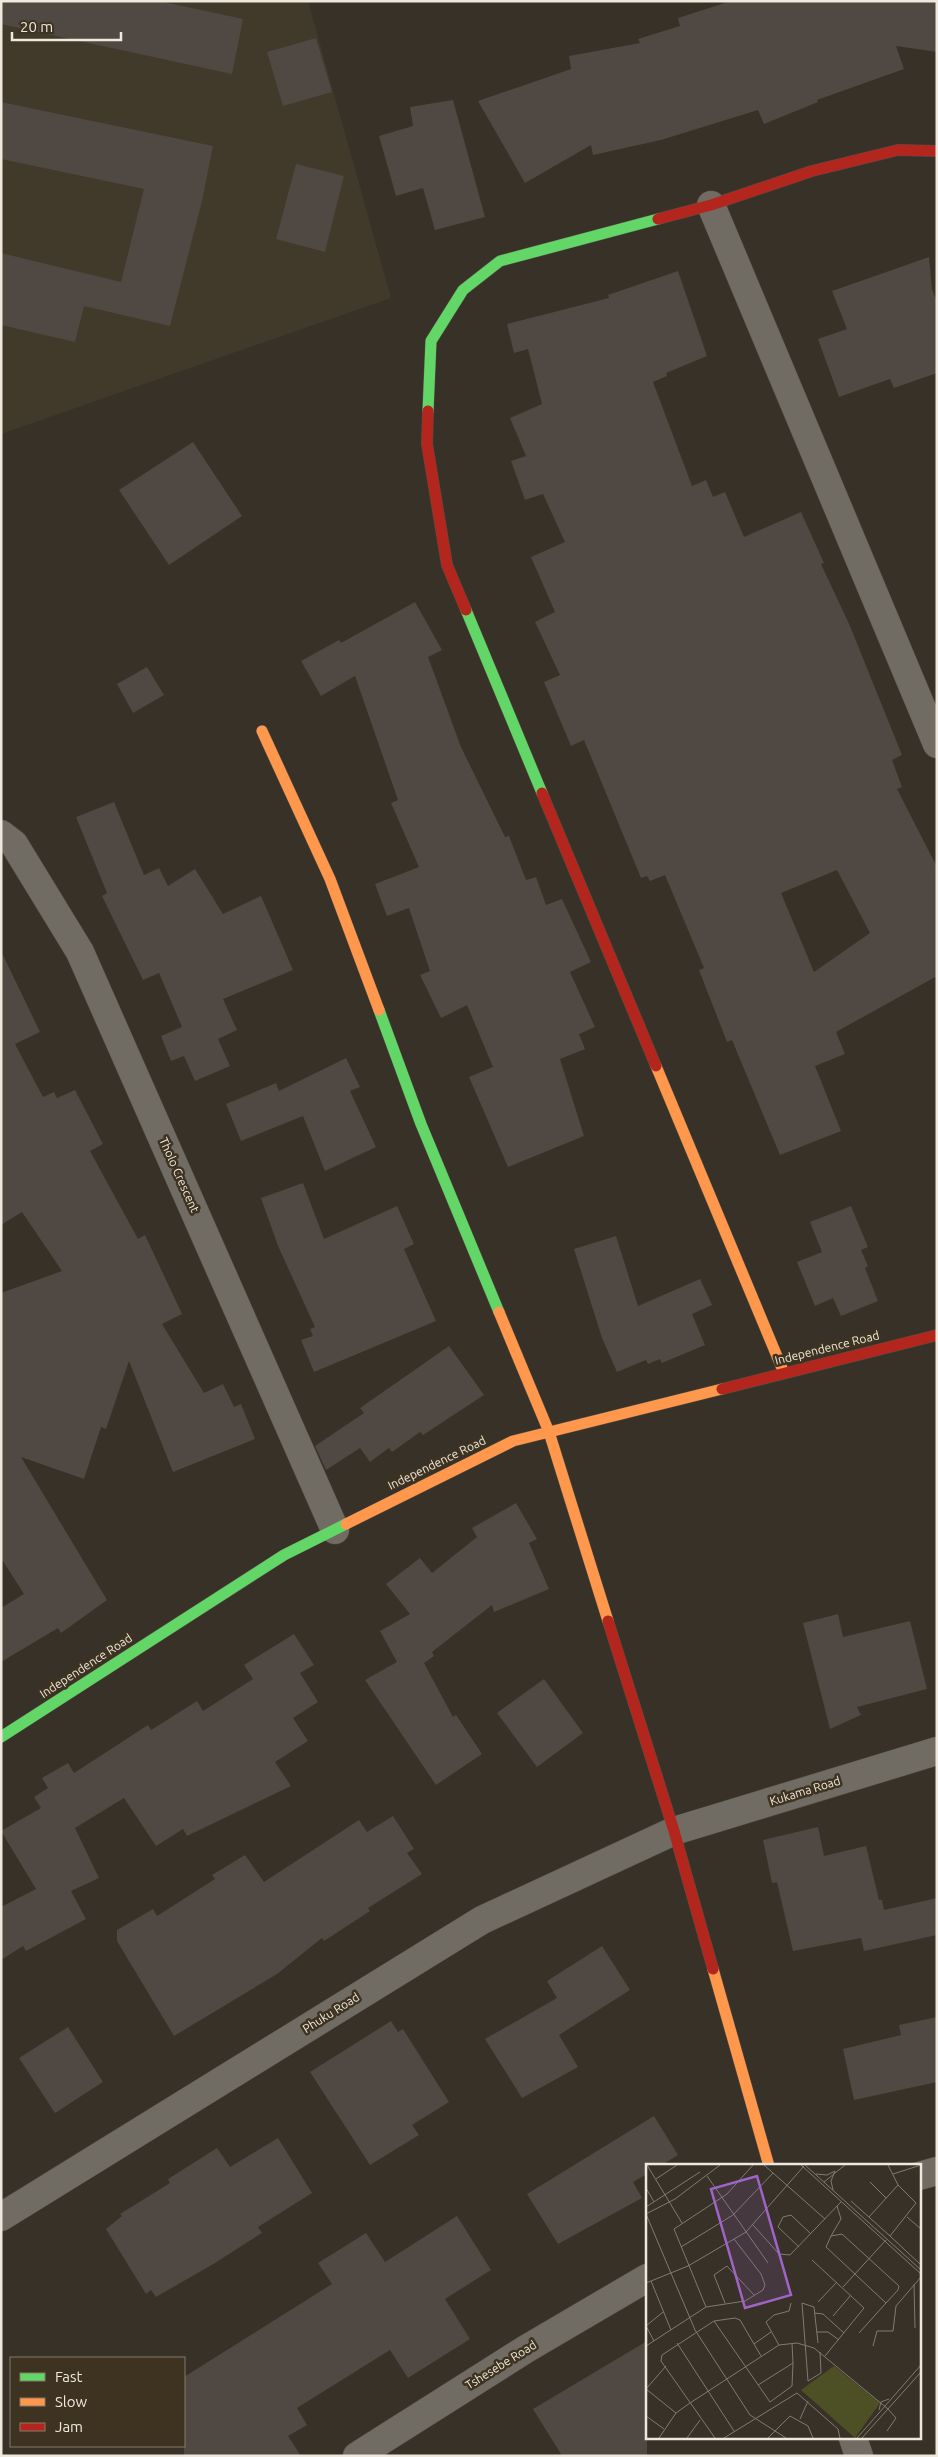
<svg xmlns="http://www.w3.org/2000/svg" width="938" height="2457" font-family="Ubuntu,sans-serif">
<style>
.education{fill:#413a2a}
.building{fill:#504843;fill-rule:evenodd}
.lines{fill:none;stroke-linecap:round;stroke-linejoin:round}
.street-casing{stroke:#544e45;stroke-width:29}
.fast-casing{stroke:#544e45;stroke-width:12}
.slow-casing{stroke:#544e45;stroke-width:12}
.jam-casing{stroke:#544e45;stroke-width:12}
.street{stroke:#706b63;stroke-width:28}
.fast{stroke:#63d668;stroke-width:11}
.slow{stroke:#ff974d;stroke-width:11}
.jam{stroke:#b3261e;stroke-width:11}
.labels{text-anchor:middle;stroke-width:5;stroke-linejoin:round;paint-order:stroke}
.street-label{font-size:12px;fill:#efe8dc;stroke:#3e3320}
.inset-road{fill:none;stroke:#817a6f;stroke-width:1}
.view{fill:#9e64c8;fill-opacity:0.15;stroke:#9e64c8;stroke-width:2.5}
.inset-edge{fill:none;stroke:#efe8dc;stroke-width:2.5}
</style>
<rect width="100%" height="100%" fill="#373127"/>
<path class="education" d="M1,1H308L391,298L1,434Z"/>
<path class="building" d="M1,1H159L243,19L232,74L1,24Z
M731,1H937V52L896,46L904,69L817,100L818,102L764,124L758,110L661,140L593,155L591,145L525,183L478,101L571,69L569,56L640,43L638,39L680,26L678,18Z
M316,38L332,92L283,106L267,52Z
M453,100L485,217L435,230L423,188L396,196L379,136L413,126L410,107Z
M1,102L213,146L202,201L170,326L84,306L75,342L1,325V253L121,282L144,189L1,159Z
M296,164L344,176L325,252L276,239Z
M929,257L932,289L937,302V373L894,388L890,379L839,397L818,339L847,329L832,291Z
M678,271L707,356L666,373L667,376L653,382L692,486L706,480L713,497L725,492L744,537L801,512L824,563L821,564L850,626L902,755L892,760L902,787L897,789L937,867V976L836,1032L845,1054L815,1066L841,1131L780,1155L732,1040L727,1042L699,970L704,968L665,875L650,881L647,876L641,878L584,740L571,746L544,682L560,675L535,622L555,612L531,557L565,542L543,494L525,500L511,461L526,456L510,418L542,404L528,349L514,353L507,324L609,298L608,295ZM837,870L870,933L814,972L781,893Z
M193,442L242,516L169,565L119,490Z
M415,602L442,650L428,657L461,747L505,837L509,836L526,880L536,877L546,905L562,899L591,962L570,972L595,1027L579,1034L585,1049L560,1059L584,1136L508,1167L469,1077L493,1067L467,1005L441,1018L420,975L430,971L409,908L387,916L375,884L419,867L391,803L398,800L355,676L321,696L301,661L339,640L341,643Z
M147,667L164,695L133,713L117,684Z
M114,802L144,875L159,868L168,886L195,869L223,914L261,896L293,970L223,999L237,1030L218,1039L230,1066L195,1081L184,1056L171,1061L161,1036L182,1027L159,973L143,980L102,896L107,893L76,817Z
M1,951L40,1032L15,1044L43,1097L54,1092L57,1098L75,1090L103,1144L90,1151L138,1239L145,1235L182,1314L162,1324L204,1393L223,1384L234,1407L241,1404L255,1439L173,1472L129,1361L106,1429L101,1427L84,1479L21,1457L107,1600L61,1633L58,1628L1,1662V1608L24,1594L1,1558V1293L62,1271L22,1212L1,1225Z
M346,1058L360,1087L350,1091L376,1147L325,1171L303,1116L241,1141L226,1104L276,1083L279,1091Z
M303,1183L324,1239L397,1206L414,1244L404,1249L436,1321L314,1372L301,1340L313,1336L310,1329L315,1327L278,1246L261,1198Z
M851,1206L868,1247L861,1250L868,1266L865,1268L878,1301L841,1316L833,1298L815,1306L797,1262L822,1252L810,1222Z
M616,1236L638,1306L700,1279L712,1305L692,1314L705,1345L662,1363L660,1359L648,1364L646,1360L617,1372L602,1338L574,1249Z
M449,1346L484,1395L423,1435L420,1432L392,1452L389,1448L370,1462L360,1448L326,1470L315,1446L364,1413L360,1408Z
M516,1503L537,1539L529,1543L549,1589L494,1612L492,1605L432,1652L434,1656L424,1663L453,1717L456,1715L482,1754L436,1785L365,1680L397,1662L380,1631L410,1614L386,1584L420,1558L432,1573L477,1537L472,1528Z
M838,1614L843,1637L910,1621L927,1689L857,1707L861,1715L830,1729L803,1623Z
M294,1634L314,1665L300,1673L318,1702L293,1718L308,1741L275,1762L291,1786L187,1836L183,1829L156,1846L124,1798L75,1828L99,1878L71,1891L86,1919L26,1951L23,1946L1,1960V1907L36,1889L1,1831L41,1808L34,1797L48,1788L42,1778L68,1763L74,1773L148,1725L151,1730L197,1701L203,1711L253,1679L244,1665Z
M544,1679L583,1733L537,1767L497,1713Z
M393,1816L414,1849L407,1853L422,1874L368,1908L370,1911L324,1941L322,1938L277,1974L174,2036L117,1941V1930L153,1909L157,1916L215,1879L212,1875L245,1855L264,1882L359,1820L367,1832Z
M818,1827L824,1856L866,1846L879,1900H882L884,1910L937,1898V1935L864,1951L861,1938L793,1951L777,1882L772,1883L763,1840Z
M602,1946L630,1990L559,2035L578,2067L522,2098L485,2039L557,1998L547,1981Z
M937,2017V2082L854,2100L843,2049L901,2035L899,2025Z
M391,2021L398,2032L403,2029L449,2102L412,2125L419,2135L370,2165L310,2072Z
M68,2027L103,2082L55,2113L19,2058Z
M654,2116L678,2155L660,2166H647V2174L633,2182L642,2198L558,2244L527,2194Z
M278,2138L312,2193L258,2227L262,2233L215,2263L156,2297L151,2290L146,2294L106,2229L122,2216L120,2214L170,2183L168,2179L217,2148L230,2167Z
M457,2216L491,2270L445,2299L470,2339L408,2378L390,2350L297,2408L307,2425L288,2436L301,2456H184V2377L332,2284L318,2263L366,2233L385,2262Z
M647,2341V2456H562L533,2409Z"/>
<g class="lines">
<g class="street-casing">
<path id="street" d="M711,205L937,744
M1,834L14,844L80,952L335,1530
M919,2176L937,2171
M1,2217L482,1920L674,1831L937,1751
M853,2438L859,2456
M357,2456L526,2349L647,2278"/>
</g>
<g class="fast-casing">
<path id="fast" d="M428,411L431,341L463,290L500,261L658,219
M466,610L542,793
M379,1010L421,1124L499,1312
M1,1737L284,1555L346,1524"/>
</g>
<g class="slow-casing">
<path id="slow" d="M262,731L330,879L379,1010
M656,1066L784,1373
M499,1312L549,1432L608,1621
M346,1524L513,1441L722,1389
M713,1969L769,2166"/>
</g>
<g class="jam-casing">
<path id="jam" d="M658,219L711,205L812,171L898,150L937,151
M428,411L427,444L447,565L466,610
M542,793L656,1066
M722,1389L937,1335
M608,1621L674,1831L713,1969"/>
</g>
<use href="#street" class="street"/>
<use href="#fast" class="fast"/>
<use href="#slow" class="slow"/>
<use href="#jam" class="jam"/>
</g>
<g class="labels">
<g class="street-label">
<text transform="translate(179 1175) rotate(66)" y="4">Tholo Crescent</text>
<text transform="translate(827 1348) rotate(-14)" y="4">Independence Road</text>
<text transform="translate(437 1463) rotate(-26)" y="4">Independence Road</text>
<text transform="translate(86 1666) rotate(-33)" y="4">Independence Road</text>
<text transform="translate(805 1791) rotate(-17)" y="4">Kukama Road</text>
<text transform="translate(331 2013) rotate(-32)" y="4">Phuku Road</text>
<text transform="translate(501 2365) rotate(-32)" y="4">Tshesebe Road</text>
</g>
</g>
<g transform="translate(646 2164)">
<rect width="275" height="275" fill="#373127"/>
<path d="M188,202L234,239L209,274L155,226Z" fill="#4d4f25"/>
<path class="inset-road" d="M1,1L36,59M118,1L179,55M155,1L275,110M159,1L275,106M170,10L181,11L189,7M247,10L275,1M61,12L122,99M10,15L31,1M178,18L199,1M224,18L240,34M0,24L8,38M187,26L185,17L189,7M205,37L244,72L270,39L252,21L242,1M0,43L54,8M0,50L49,166L104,251L140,274M0,50L29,35L74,1M223,53L252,21M261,53L275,65M107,61L133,90L144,91L195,38M185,72L195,55L191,42M244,72L275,101M35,83L87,51L127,9M153,83L132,63L137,53L145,51L165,70M166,96L218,144L179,192M5,117L25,166M0,119L42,102L100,68L158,2M268,120L269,164M197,123L240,76M172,138L191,118M79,139L68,111L81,102L108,131M60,143L28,65L81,30L107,1M168,149L177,150L198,169M187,152L205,131M68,157L124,238L146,222L147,199M0,162L17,148M0,162L8,177M171,168H182L193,176M213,169L240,139L252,126L253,122L196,70L185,72L180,83L240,139M31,179L88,267M172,179L168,143L156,139L162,217L175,209L174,188M108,180L125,168M133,181L120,158L128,151L143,147L145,139M0,182L60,143L99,137L117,126L119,121L115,110L88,75M227,182L231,167H247L250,142L275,113M112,221L147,199L146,179M0,225L30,249M0,225L20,202M233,246L235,238L243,235M0,252L18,265M154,255L162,237M13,274L30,249L44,239L133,181L151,179L168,184L242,245L250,254L241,267M41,274L54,256M69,274L15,197L16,191L68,157L89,154L94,156L115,192M78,274L151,229L192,265L194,274M122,274L144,252L162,262L167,274M211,274L275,201M216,274L275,208"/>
<path class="view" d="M111,12L145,131L99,144L65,25Z"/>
<rect width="275" height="275" class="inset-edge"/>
</g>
<rect width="938" height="2457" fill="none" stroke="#efe8dc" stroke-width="5"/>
<rect x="10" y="2357" width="175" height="90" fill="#3e3320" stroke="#857b6b"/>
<rect x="20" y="2373" width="25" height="8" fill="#63d668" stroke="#857b6b"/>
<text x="55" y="2382" font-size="15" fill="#efe8dc">Fast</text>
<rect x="20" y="2398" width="25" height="8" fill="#ff974d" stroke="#857b6b"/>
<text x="55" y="2407" font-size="15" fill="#efe8dc">Slow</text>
<rect x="20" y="2423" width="25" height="8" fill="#b3261e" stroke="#857b6b"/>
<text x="55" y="2432" font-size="15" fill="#efe8dc">Jam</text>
<path d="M12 32v8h109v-8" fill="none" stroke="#efe8dc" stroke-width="2.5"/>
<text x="20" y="32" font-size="15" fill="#efe8dc" stroke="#3e3320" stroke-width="4" paint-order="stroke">20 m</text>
</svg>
